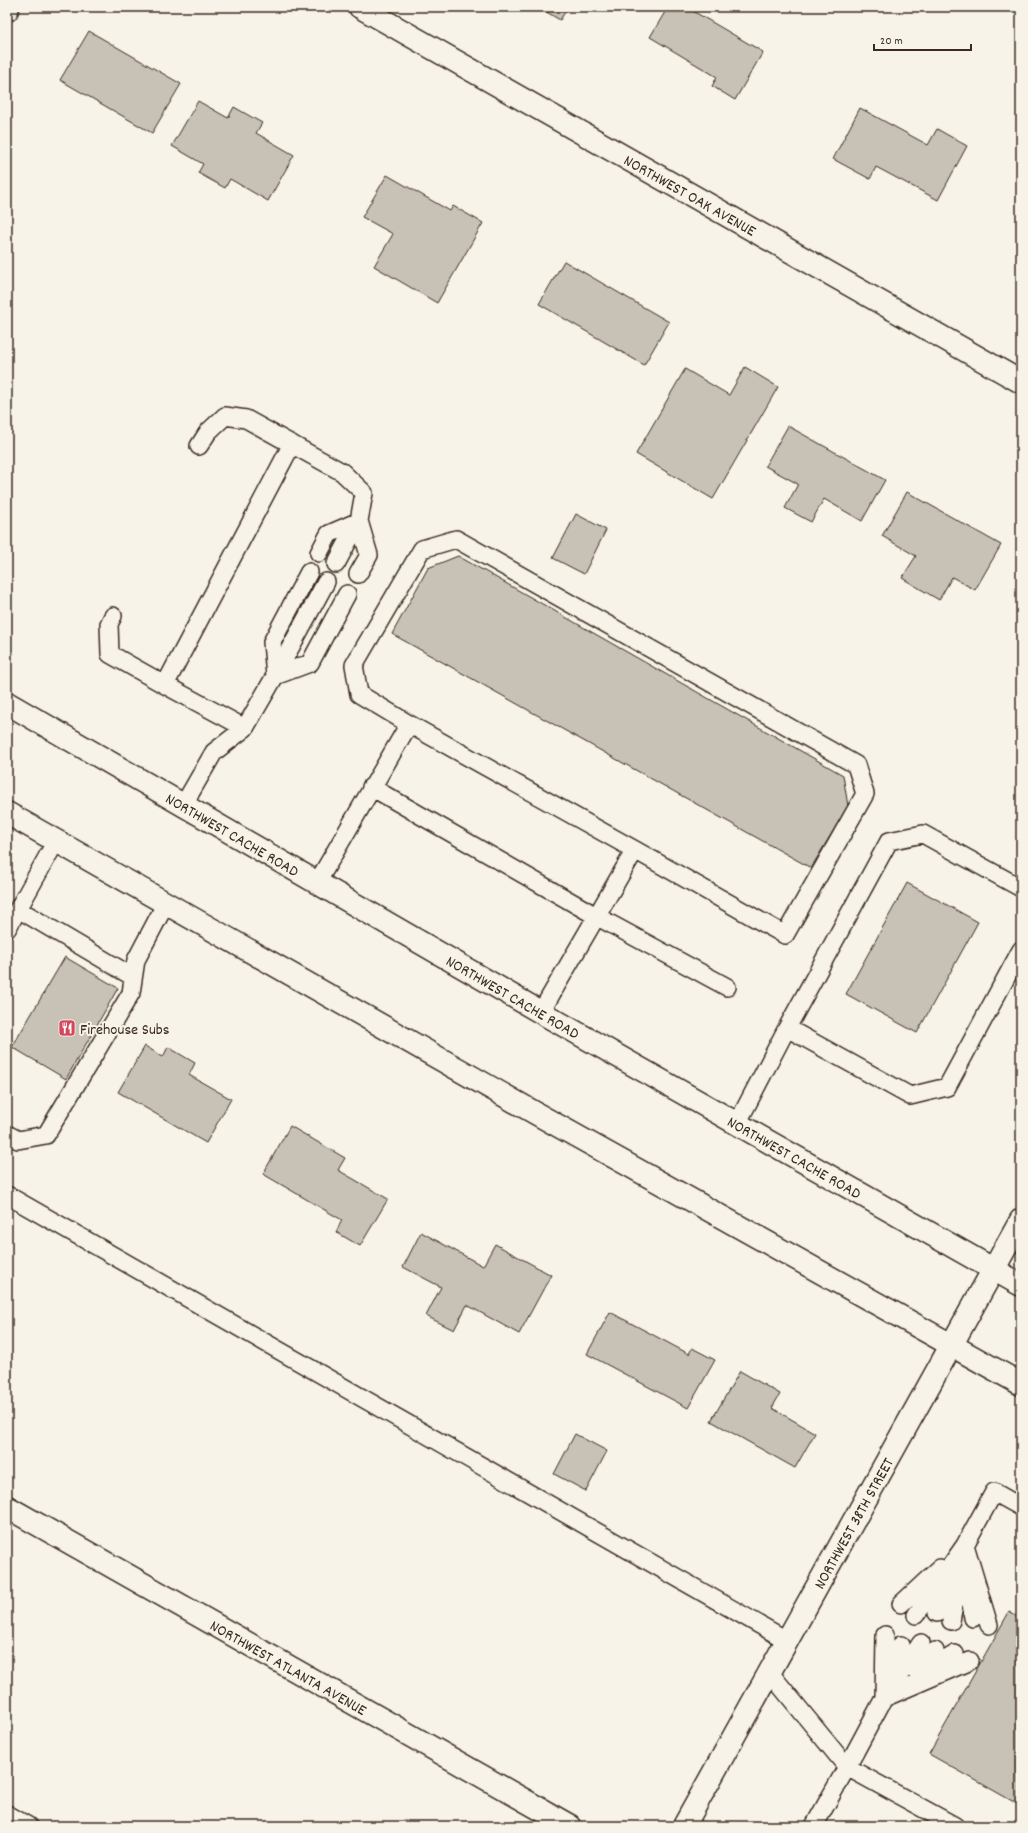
<svg xmlns="http://www.w3.org/2000/svg" width="1028" height="1833" font-family="Dekko,sans-serif">
<style>
.building{fill:#c8c1b6;stroke:#3b2a1e}
.lines{fill:none;stroke-linecap:round;stroke-linejoin:round}
.lane-casing{stroke:#3b2a1e;stroke-width:20}
.street-casing{stroke:#3b2a1e;stroke-width:25}
.secondary-casing{stroke:#3b2a1e;stroke-width:25}
.primary-casing{stroke:#3b2a1e;stroke-width:25}
.lane{stroke:#f7f3e8;stroke-width:17}
.street{stroke:#f7f3e8;stroke-width:22}
.secondary{stroke:#f7f3e8;stroke-width:22}
.primary{stroke:#f7f3e8;stroke-width:22}
.labels{text-anchor:middle;stroke-width:4;stroke-linejoin:round;paint-order:stroke}
.street-label{font-size:16px;fill:#3b2a1e;stroke:#f7f3e8}
.poi-label{font-size:16px;fill:#3b2a1e;stroke:#f7f3e8;text-anchor:start}
</style>
<rect width="100%" height="100%" fill="#f7f3e8"/>
<filter id="ink" filterUnits="userSpaceOnUse"><feTurbulence type="fractalNoise" baseFrequency=".025" numOctaves="2"/><feDisplacementMap in="SourceGraphic" scale="8" xChannelSelector="R" yChannelSelector="G"/><feConvolveMatrix kernelMatrix="1 2 1 2 8 2 1 2 1" color-interpolation-filters="sRGB"/></filter>
<g filter="url(#ink)">
<path class="building" d="M538,7H568L560,20Z
M668,7H686L763,52L735,100L712,86L717,77L650,37Z
M89,31L181,84L152,133L60,80Z
M198,101L228,118L234,107L262,123L256,133L294,155L268,201L230,179L225,188L198,173L203,164L172,146Z
M860,108L928,145L937,129L967,146L938,200L876,167L870,179L833,159Z
M387,175L450,211L453,206L483,223L437,303L374,266L393,234L362,217Z
M564,261L669,322L644,365L539,304Z
M745,367L778,387L713,499L636,454L685,369L729,395Z
M788,426L885,480L862,521L824,499L811,522L785,508L798,484L765,466Z
M907,492L1001,545L975,590L952,577L939,600L902,578L916,556L882,536Z
M576,514L606,530L584,574L553,558Z
M458,556L843,775L848,806L811,868L392,634L428,568Z
M907,883L978,922L917,1033L846,994Z
M65,957L118,988L66,1079L12,1047Z
M145,1046L163,1057L168,1047L195,1063L189,1075L231,1099L206,1143L118,1092Z
M290,1126L345,1158L338,1170L388,1199L360,1246L336,1232L342,1220L263,1174Z
M421,1232L483,1266L495,1244L551,1275L519,1334L467,1305L454,1330L426,1316L441,1287L403,1267Z
M610,1312L689,1354L692,1348L715,1360L688,1408L587,1354Z
M740,1371L780,1394L772,1408L815,1433L795,1468L711,1421Z
M575,1434L607,1451L586,1491L554,1474Z
M1009,1612L1021,1619V1806L929,1754Z"/>
<g class="lines">
<g class="lane-casing">
<path id="lane" d="M199,446L208,432L225,416L246,419L313,456L342,472L364,493L359,521L336,564
M319,553L329,534L359,521
M358,574L369,555L359,521
M113,616L109,624L110,654L165,685
M275,676L272,642L309,572
M275,676L326,582
M409,724L359,694L354,665L422,549L456,539L856,765L865,794L785,935L635,850
M245,728L165,685L292,444
M371,787L596,916L727,987
M184,804L214,752L245,728L275,676L310,663L347,594
M317,883L409,724L635,850L541,1012
M1021,888L923,834L889,841L787,1028L910,1096L947,1087L1021,950
M18,909L133,977
M7,929L56,841
M737,1124L787,1028
M7,1134L18,1140L46,1135L131,993L136,960L166,903
M7,1195L788,1641
M965,1545L989,1625
M969,1587L973,1618
M901,1604L940,1568
M937,1613L952,1577
M916,1615L965,1545L994,1492L1021,1507
M951,1621L964,1551
M932,1668L955,1654
M914,1670L935,1651
M770,1673L847,1767L884,1698L921,1643
M891,1678L901,1645
M884,1698L970,1661
M884,1698L885,1635
M7,1814L28,1826
M814,1826L847,1767L955,1826"/>
</g>
<g class="street-casing">
<g id="street">
<path id="s1" d="M360,7L1021,382"/>
<path d="M7,10L8,7"/>
<path id="s2" d="M7,1507L570,1826"/>
</g>
</g>
<g class="secondary-casing">
<g id="secondary">
<path id="s3" d="M684,1826L1021,1220"/>
</g>
</g>
<g class="primary-casing">
<g id="primary">
<path id="s4" d="M7,703L549,1017L1021,1285"/>
<path d="M7,813L537,1114L1021,1384"/>
</g>
</g>
<use href="#lane" class="lane"/>
<use href="#street" class="street"/>
<use href="#secondary" class="secondary"/>
<use href="#primary" class="primary"/>
</g>
</g>
<defs>
<g id="restaurant-square" transform="scale(0.9)"><rect x="-9" y="-9" width="18" height="18" rx="4" fill="#d1495b" stroke="#f7f3e8"/><path d="M-5-6h1v4h1v-4h1v4h1v-4h1v5L-1.5 .5V6h-2V.5L-5-1ZM5-6V6H3V1.5H1.5Q1.5-4 5-6Z" fill="#fff"/></g>
</defs>
<g fill-rule="evenodd">
<use href="#restaurant-square" x="67" y="1028"/>
</g>
<g class="labels">
<g class="street-label">
<text dy="6" stroke="none"><textPath href="#s1" startOffset="380">NORTHWEST OAK AVENUE</textPath></text>
<text dy="6" stroke="none"><textPath href="#s4" startOffset="261">NORTHWEST CACHE ROAD</textPath></text>
<text dy="6" stroke="none"><textPath href="#s4" startOffset="585">NORTHWEST CACHE ROAD</textPath></text>
<text dy="6" stroke="none"><textPath href="#s4" startOffset="909">NORTHWEST CACHE ROAD</textPath></text>
<text dy="6" stroke="none"><textPath href="#s3" startOffset="347">NORTHWEST 38TH STREET</textPath></text>
<text dy="6" stroke="none"><textPath href="#s2" startOffset="324">NORTHWEST ATLANTA AVENUE</textPath></text>
</g>
<g class="poi-label">
<text x="80" y="1034">Firehouse Subs</text>
</g>
</g>
<rect width="1028" height="1833" fill="none" stroke="#f7f3e8" stroke-width="24"/>
<rect x="12" y="12" width="1004" height="1809" fill="none" stroke="#3b2a1e" stroke-width="1.5" filter="url(#ink)"/>
<path d="M874 44v6h97v-6" fill="none" stroke="#3b2a1e" stroke-width="2"/>
<text x="880" y="44" font-size="12" fill="#3b2a1e" stroke="#f7f3e8" stroke-width="3" paint-order="stroke">20 m</text>
</svg>
